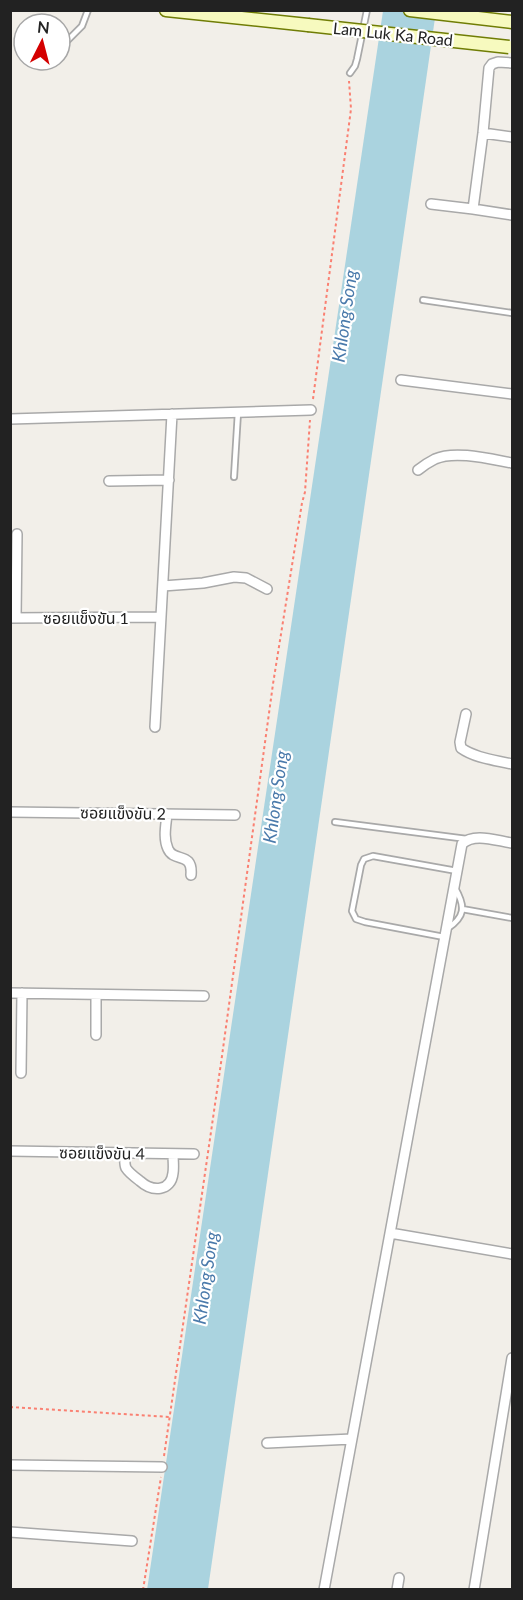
<svg xmlns="http://www.w3.org/2000/svg" width="523" height="1600" font-family="Lato,'Noto Sans Thai',sans-serif">
<style>
.water{fill:#aad3df}
.lines{fill:none;stroke-linecap:round;stroke-linejoin:round}
.service-casing{stroke:#a9a9a9;stroke-width:8}
.minor-casing{stroke:#a9a9a9;stroke-width:12}
.secondary-casing{stroke:#707d05;stroke-width:15}
.path{stroke:#fa8072;stroke-width:2;stroke-dasharray:3 3;stroke-linecap:butt}
.service{stroke:#fff;stroke-width:4.5}
.minor{stroke:#fff;stroke-width:9}
.secondary{stroke:#f7fabf;stroke-width:12}
.secondary-bridge-casing{stroke:#707d05;stroke-width:15;stroke-linecap:butt}
.secondary-bridge{stroke:#f7fabf;stroke-width:12}
.labels{text-anchor:middle;stroke-width:4.5;stroke-linejoin:round;paint-order:stroke}
.street-label{font-size:16px;fill:#222;stroke:#fff}
.water-label{font-size:18px;font-style:italic;fill:#4a7aab;stroke:#fff}
</style>
<rect width="100%" height="100%" fill="#f2efe9"/>
<path class="water" d="M383,11H436L208,1589L147,1590Z"/>
<g class="lines">
<g class="service-casing">
<path id="service" d="M67,41L82,26L88,10
M350,73L355,66L357,59L367,10
M423,300L512,313
M234,477L238,412
M335,822L467,839
M462,909L512,918
M447,929C465,917 466,907 455,888
M444,937L365,922L356,919L352,911L361,865L364,859L373,856L457,871"/>
</g>
<g class="minor-casing">
<path id="minor" d="M512,63L498,62L492,64L489,68L483,133L473,209L512,215
M483,133L512,137
M431,204L473,209
M401,380L512,394
M10,419L311,410
M418,470C423,466 429,462 435,459C455,450 490,459 512,463
M109,481L169,480
M163,586L203,583L234,577L246,578L267,589
M10,618L161,617
M16,618L17,534
M466,714L460,742L461,748C475,758 495,760 512,764
M155,727L172,414
M10,812L235,815
M167,814C166,825 163,838 168,849C174,863 193,851 191,875
M10,993L204,996
M96,995V1035
M21,1073L22,993
M10,1151L194,1154
M125,1153C125,1157 124,1164 126,1168C129,1173 136,1178 140,1181C152,1192 171,1192 173,1173C174,1167 173,1160 173,1154
M390,1233L512,1254
M267,1443L352,1439
M10,1465L162,1467
M10,1532L132,1541
M324,1590L462,844C474,832 497,841 512,843
M397,1590L399,1578
M474,1590L512,1358"/>
</g>
<g class="secondary-casing">
<path id="secondary" d="M166,10L308,25
M410,10L512,22"/>
</g>
<path class="path" d="M313,399L351,109L349,81
M10,1407L170,1417
M164,1456L222,1056L273,684L302,503L305,492L310,420
M143,1590L161,1477"/>
<use href="#service" class="service"/>
<use href="#minor" class="minor"/>
<use href="#secondary" class="secondary"/>
<g class="secondary-bridge-casing">
<path id="secondary-bridge" d="M308,25L509,47"/>
</g>
<use href="#secondary-bridge" class="secondary-bridge"/>
</g>
<g class="labels">
<g class="street-label">
<text transform="translate(393 34) rotate(6)" y="6">Lam Luk Ka Road</text>
<text x="86" y="624">ซอยแข็งขัน 1</text>
<text transform="translate(123 813) rotate(1)" y="6">ซอยแข็งขัน 2</text>
<text transform="translate(102 1153) rotate(1)" y="6">ซอยแข็งขัน 4</text>
</g>
<g class="water-label">
<text transform="translate(345 316) rotate(-82)" y="6">Khlong Song</text>
<text transform="translate(276 797) rotate(-82)" y="6">Khlong Song</text>
<text transform="translate(206 1278) rotate(-82)" y="6">Khlong Song</text>
</g>
</g>
<rect width="523" height="1600" fill="none" stroke="#222222" stroke-width="24"/>
<g transform="translate(42 42) rotate(6)"><circle r="28" fill="#ffffff" stroke="#a7a7a7" stroke-width="1.5"/>
<path d="M0-4.5L10 22L0 15L-10 22Z" fill="#d40000"/>
<text y="-9" font-size="16" font-weight="bold" text-anchor="middle" fill="#222222">N</text>
</g>
</svg>
